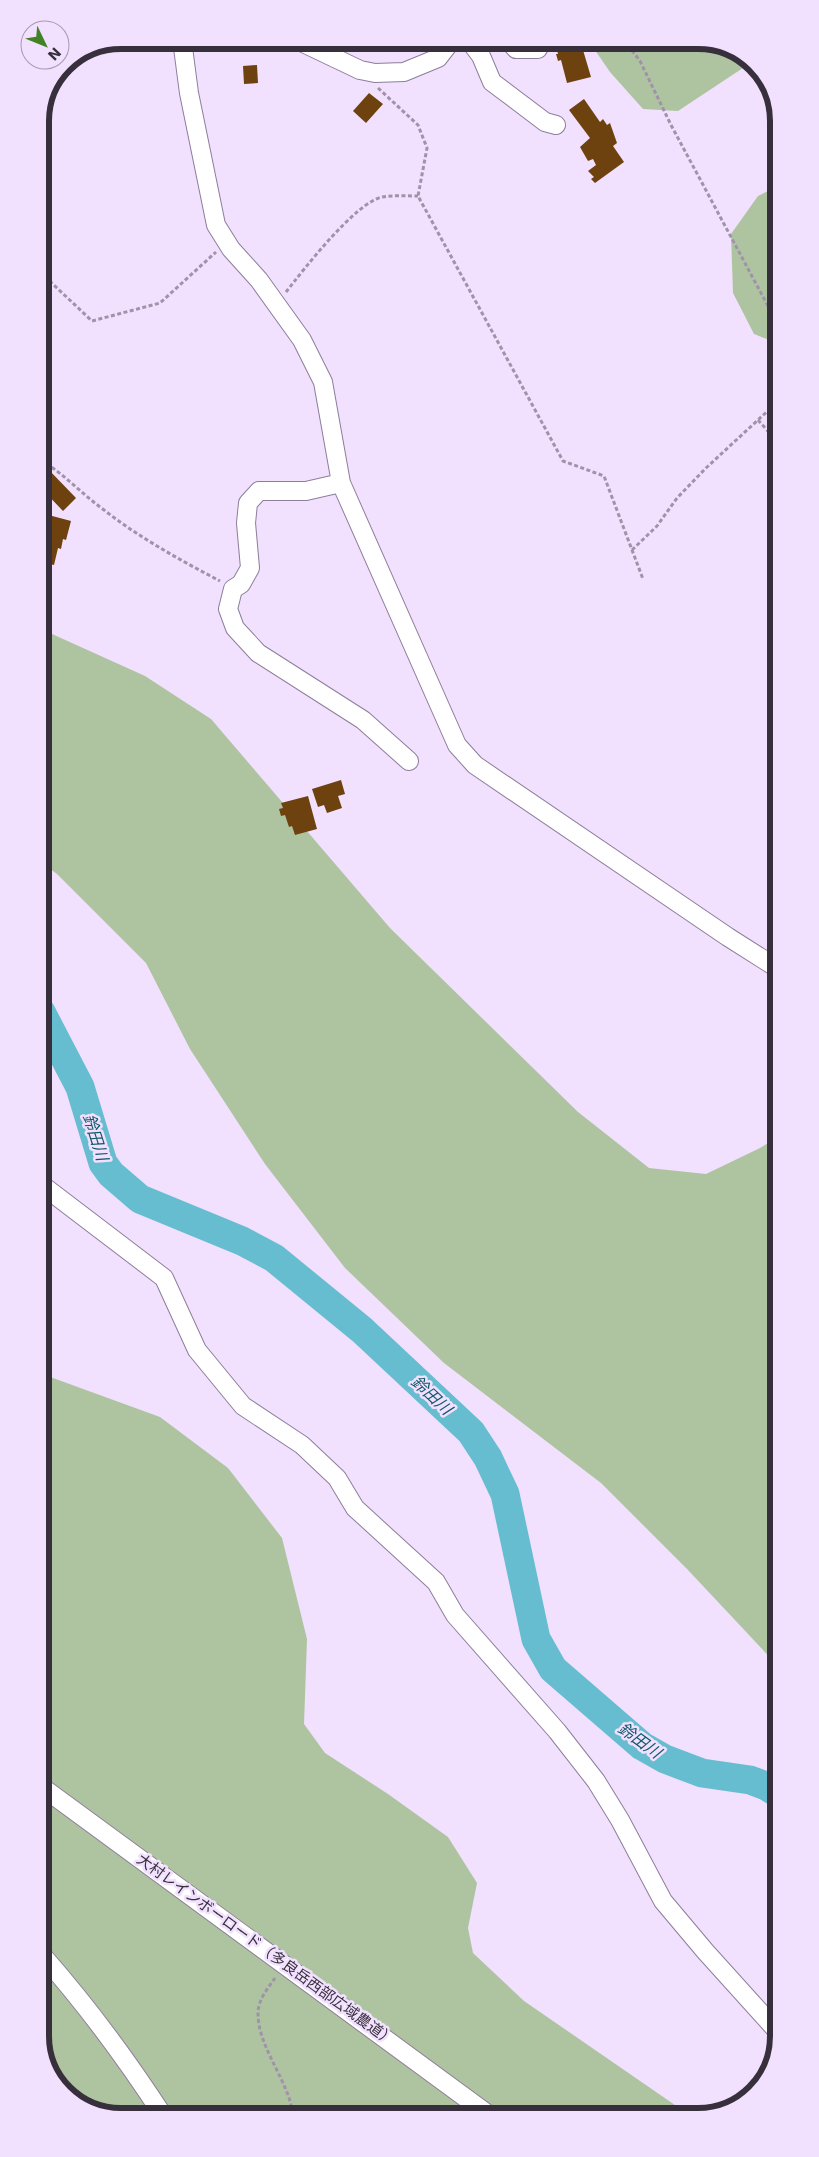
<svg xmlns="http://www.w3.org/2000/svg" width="819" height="2157" font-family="'DejaVu Sans','Noto Sans JP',sans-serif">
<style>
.green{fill:#aec4a0}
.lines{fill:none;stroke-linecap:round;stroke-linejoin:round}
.river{stroke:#67bdd0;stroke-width:29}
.building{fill:#6e420f}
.minor-casing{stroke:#8d7e99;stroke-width:20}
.path{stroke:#a093a9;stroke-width:3;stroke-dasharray:4 2.5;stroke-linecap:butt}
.minor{stroke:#fff;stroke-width:18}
.labels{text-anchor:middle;stroke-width:5;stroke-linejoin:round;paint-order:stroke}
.street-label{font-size:15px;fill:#37303c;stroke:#f1e0fe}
.water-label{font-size:16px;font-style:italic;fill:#0e5866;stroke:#f1e0fe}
.rim{fill:none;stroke:#37303c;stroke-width:6}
</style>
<rect width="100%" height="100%" fill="#f1e0fe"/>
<path class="green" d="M588,40H704L752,62L678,111L643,109L610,72Z
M776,187L777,343L754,334L733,293L731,234L758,196Z
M41,629L145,676L211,719L390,928L578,1112L649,1168L706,1174L760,1148L778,1137V1666L688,1570L601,1483L444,1363L345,1268L265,1164L190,1049L146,963L57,874L41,862Z
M42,1374L160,1417L228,1468L282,1538L307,1639L304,1724L325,1753L388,1794L448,1837L477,1883L468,1928L473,1953L524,2001L688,2114L115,2117L71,2100L43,2057Z"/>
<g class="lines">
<path class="river" d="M41,1012L80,1087L103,1163L111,1174L140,1199L242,1241L274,1258L362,1330L471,1432L488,1458L505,1494L536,1639L553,1669L642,1746L665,1759L702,1773L750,1780L766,1786L779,1794"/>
</g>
<path class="building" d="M560,40H588L590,48L583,50L591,77L567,83L561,60L558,61L556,54H558L555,43Z
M257,65L258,83L244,84L243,66Z
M369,93L383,104L366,123L353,111Z
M584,99L600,122L603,119L607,125L610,123L617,143L613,146L624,162L595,183L591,179L594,177L588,171L596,165L593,159L588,161L580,147L590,138L569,110Z
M48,469L76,498L63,511L41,488V476Z
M41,513L71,521L66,540L63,539L61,549L58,548L54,565L41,562Z
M341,780L345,794L338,796L342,808L327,813L324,805L318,807L312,789Z
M308,796L317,829L295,835L292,826L289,827L285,815L281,816L279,809L283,808L281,803Z"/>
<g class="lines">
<g class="minor-casing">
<path id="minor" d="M182,40L189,93L216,225L231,249L259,280L302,340L323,382L341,483L457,745L475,765L728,937L777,968
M297,40L360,70L375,73L404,72L438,58L452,40
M469,40L481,56L492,82L545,122L556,125
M508,40L516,49H538
M341,483L306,491H259L248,503L246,523L250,568L241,584L233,589L228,609L235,628L258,653L363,720L409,761
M42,1185L164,1278L197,1350L243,1406L302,1445L337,1478L355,1508L436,1582L455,1615L557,1731L596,1781L620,1820L663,1901L705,1951L779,2033
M42,1787L489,2115
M43,1956C88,2007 127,2060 164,2117"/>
</g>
<path class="path" d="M624,40L640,61L671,125L776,321
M378,88L418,125L427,148L418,196L563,461L604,476L643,579
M40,272L92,321L160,303L216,252
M286,292C304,269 355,203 382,197C394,195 406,196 418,196
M758,420L774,438
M41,460C64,474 82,494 104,510C140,538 180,560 220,581
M632,550L657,526L677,498L706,468L772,407
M275,1978C268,1988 258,2000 258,2013C258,2040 276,2065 286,2090C290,2098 291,2107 294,2116"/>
<use href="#minor" class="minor"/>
</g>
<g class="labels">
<g class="street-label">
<text transform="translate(266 1950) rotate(36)" y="5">大村レインボーロード（多良岳西部広域農道）</text>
</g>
<g class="water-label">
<text transform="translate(96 1137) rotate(72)" y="6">鈴田川</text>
<text transform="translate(432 1395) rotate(43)" y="6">鈴田川</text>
<text transform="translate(640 1740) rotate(36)" y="6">鈴田川</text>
</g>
</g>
<path d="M0 0H819V2157H0ZM121 49H698A72 72 0 0 1 770 121V2036A72 72 0 0 1 698 2108H121A72 72 0 0 1 49 2036V121A72 72 0 0 1 121 49Z" fill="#f1e0fe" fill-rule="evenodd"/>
<path class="rim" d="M121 49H698A72 72 0 0 1 770 121V2036A72 72 0 0 1 698 2108H121A72 72 0 0 1 49 2036V121A72 72 0 0 1 121 49Z"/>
<g transform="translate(45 45) rotate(133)"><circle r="24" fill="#f1e0fe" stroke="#a79ab0"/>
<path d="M0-4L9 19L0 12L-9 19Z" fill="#418224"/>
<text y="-8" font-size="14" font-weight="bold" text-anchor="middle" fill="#37303c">N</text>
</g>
</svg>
